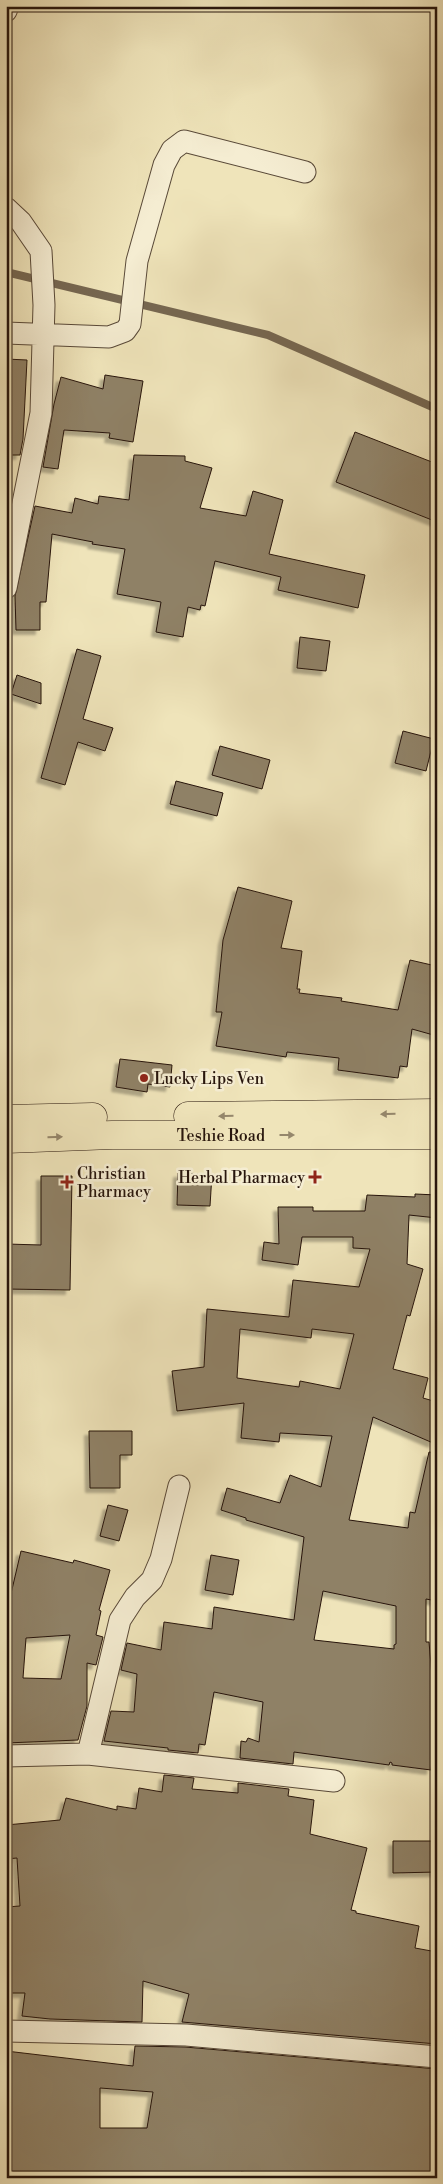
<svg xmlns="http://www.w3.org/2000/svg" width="443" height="2184" font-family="'Libre Bodoni',serif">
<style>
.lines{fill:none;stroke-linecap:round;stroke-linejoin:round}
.stream{stroke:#766751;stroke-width:8}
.building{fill:#8f8166;stroke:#27150c;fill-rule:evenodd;filter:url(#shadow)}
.minor-casing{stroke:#594938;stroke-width:23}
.primary-casing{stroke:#27150c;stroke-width:29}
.minor{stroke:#f5edd2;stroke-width:21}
.primary{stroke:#efe4ba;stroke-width:28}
.oneway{fill:#95876c}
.poi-dot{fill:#8f2418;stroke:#f5edd2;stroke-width:2}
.labels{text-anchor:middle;stroke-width:5;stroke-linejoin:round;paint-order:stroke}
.poi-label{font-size:16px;fill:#27150c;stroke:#f5edd2;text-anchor:start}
.street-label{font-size:16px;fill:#27150c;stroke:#f5edd2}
</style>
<defs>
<filter id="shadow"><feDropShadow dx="-4.5" dy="4.5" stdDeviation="1" flood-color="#0004"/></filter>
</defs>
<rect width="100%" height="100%" fill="#efe4ba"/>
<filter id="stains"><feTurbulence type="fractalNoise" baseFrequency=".004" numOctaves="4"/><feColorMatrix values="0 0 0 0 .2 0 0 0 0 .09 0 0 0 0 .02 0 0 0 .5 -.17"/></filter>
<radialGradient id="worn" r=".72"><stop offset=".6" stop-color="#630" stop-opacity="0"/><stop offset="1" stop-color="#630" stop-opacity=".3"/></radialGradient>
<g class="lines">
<path class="stream" d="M6,272L268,335L437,409"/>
</g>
<path class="building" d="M6,359L27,360L23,439L20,455H6Z
M105,375L143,381L133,442L109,438L110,433L64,430L58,469L43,467L54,404L61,377L103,389Z
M355,432L437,464V522L336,482Z
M134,455L185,456V461L212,468L200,508L246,516L253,491L283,500L269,554L365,575L358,608L278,590L281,577L215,561L205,606L201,605L200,610L188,607L183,637L156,632L161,602L117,594L125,549L92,544L93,542L52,534L46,602H40V630H16L15,596L35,506L72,513L75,498L98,504L99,496L129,500Z
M300,637L330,641L326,671L297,668Z
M77,649L101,656L83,719L113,728L105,751L78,742L65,785L41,778Z
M17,675L41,683V704L11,694Z
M403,731L434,739L426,771L395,763Z
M220,746L270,760L262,789L212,775Z
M176,781L223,793L217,816L170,804Z
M238,887L292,901L281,948L302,951L297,989H300L299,993L342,998L341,1001L398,1010L410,960L436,966L432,982L437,983V1036L412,1029L407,1067L400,1066L398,1078L338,1070L339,1058L287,1052L286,1057L216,1046L222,1012H216L223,940Z
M120,1059L172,1065L170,1087L148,1084L147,1092L116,1087Z
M178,1173L212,1174L210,1206L177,1205Z
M41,1176H72L70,1290L6,1289V1244L41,1245Z
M415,1194L437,1195V1218L409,1215L407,1264L423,1269L410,1316L407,1315L393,1369L428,1378L423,1398L437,1402V1427L433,1443L373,1417L349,1520L408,1528L410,1512L415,1513L429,1452L437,1453V1601L426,1599V1642H429L433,1688H437V1718L431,1770L392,1765V1763L390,1762L389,1765L294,1752L293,1764L240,1758L241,1741L246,1742L248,1738L259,1742L263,1702L214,1692L205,1745L199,1744L198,1753L168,1750V1748L104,1741L111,1711L134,1712L137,1674L121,1670L127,1643L161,1650L164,1622L212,1629L214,1607L294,1620L304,1537L246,1520V1518L221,1510L227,1488L280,1503L290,1475L321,1487L332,1436L280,1433L279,1442L241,1438L244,1403L177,1411L172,1371L204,1367L207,1309L289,1317L293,1280L359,1287L370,1249L353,1248V1237H302L298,1265L262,1260L264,1242L279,1244L278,1207H313V1211H365L367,1195L415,1197ZM240,1329L311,1338L312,1329L354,1334L340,1389L300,1381L299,1387L237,1378ZM323,1591L396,1606V1644L394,1645V1649L314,1640Z
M89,1431H132V1455H120V1488H90Z
M108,1505L128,1510L119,1541L100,1536Z
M21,1551L73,1563L74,1560L110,1570L99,1610L101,1611L96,1635L103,1637L96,1665L87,1663V1706L78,1740L6,1743V1615ZM70,1635L61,1679L23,1678L26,1638Z
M211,1555L239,1560L233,1595L205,1590Z
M164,1775L194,1778L192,1789L238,1793V1783L289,1789L288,1796L314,1800L310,1834L367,1848L351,1910L356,1911V1913L419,1926L415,1948L437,1952V2044L182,2022L189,1994L143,1981L142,2022L50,2019L22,2016L25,1993H6V1907L20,1906L17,1858L6,1859V1825L60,1820L66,1798L117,1810V1806L136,1809L139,1788L162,1792Z
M393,1841H437V1872L393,1873Z
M135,2046L185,2047L437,2069V2178H283L241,2172V2178H15L6,2176V2051L133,2066ZM100,2088L153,2092L147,2128H100Z"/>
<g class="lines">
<g class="minor-casing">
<path id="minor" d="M6,11L8,6
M6,208L21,222L41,251L44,305L41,413L6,588
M6,333L109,337L125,331L130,324L137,261L164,165L172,150L184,141L305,172
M88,1754L120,1620L135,1597L152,1580L161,1559L179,1486
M6,1756L88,1754L334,1781
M6,2031L186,2035L437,2057"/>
</g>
<g class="primary-casing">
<g id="primary">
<path d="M188,1116L437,1113"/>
<path d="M6,1119L93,1117"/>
<path id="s1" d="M6,1139L112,1135H437"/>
</g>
</g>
<use href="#minor" class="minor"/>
<use href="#primary" class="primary"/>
</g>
<defs><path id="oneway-solid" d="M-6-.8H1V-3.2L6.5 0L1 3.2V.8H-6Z" transform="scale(1.25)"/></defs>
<g class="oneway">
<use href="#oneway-solid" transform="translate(388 1114) rotate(179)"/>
<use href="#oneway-solid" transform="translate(226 1116) rotate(179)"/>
<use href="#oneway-solid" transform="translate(287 1135)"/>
<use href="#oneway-solid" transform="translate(55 1137) rotate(-2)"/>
</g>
<g class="poi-dot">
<circle cx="144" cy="1078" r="5"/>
<path d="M312.5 1169.5h5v5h5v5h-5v5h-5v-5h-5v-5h5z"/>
<path d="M64.5 1174.5h5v5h5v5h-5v5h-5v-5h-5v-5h5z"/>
</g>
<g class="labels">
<g class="poi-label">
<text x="154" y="1084">Lucky Lips Ven</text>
<text x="77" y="1179">Christian<tspan x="77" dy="18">Pharmacy</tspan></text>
<text x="305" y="1183" text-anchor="end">Herbal Pharmacy</text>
</g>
<g class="street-label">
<text dy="6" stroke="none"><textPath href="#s1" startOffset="215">Teshie Road</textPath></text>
</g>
</g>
<rect width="443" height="2184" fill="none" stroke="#efe4ba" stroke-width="25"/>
<rect x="8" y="8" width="428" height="2169" fill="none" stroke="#27150c" stroke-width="2.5"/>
<rect x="12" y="12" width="418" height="2159" fill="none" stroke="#27150c"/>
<rect width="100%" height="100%" filter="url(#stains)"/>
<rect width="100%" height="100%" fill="url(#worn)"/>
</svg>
